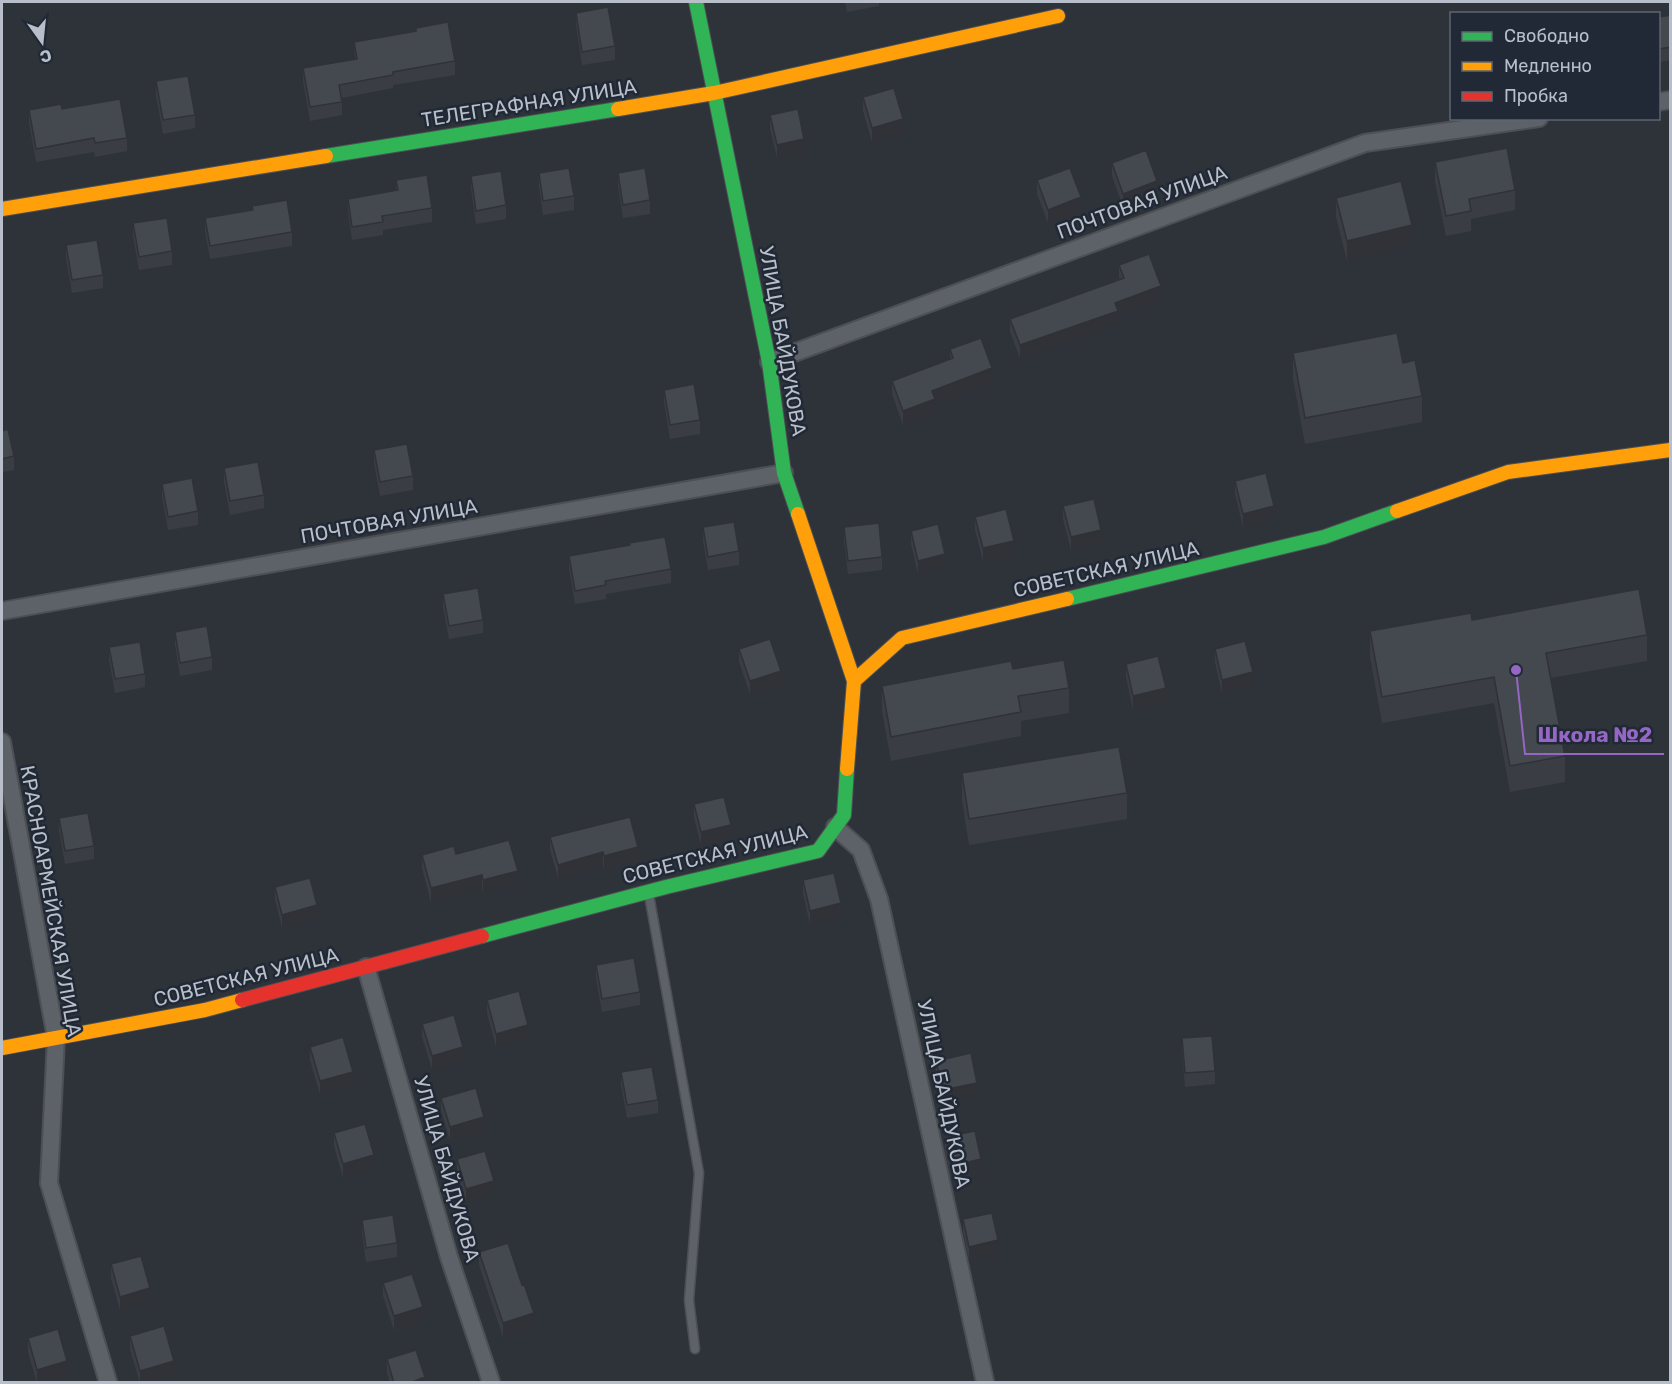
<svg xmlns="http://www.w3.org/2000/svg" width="1672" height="1384" font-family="Rubik,sans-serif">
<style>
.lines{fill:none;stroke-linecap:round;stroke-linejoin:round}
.lane-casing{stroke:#4c4f54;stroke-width:11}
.street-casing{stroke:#4c4f54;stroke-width:20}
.fast-casing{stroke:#4c4f54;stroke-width:16}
.slow-casing{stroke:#4c4f54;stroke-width:16}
.jam-casing{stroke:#4c4f54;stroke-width:16}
.lane{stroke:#5d6168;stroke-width:8}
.street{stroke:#5d6168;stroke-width:16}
.fast{stroke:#30b455;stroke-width:14}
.slow{stroke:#ff9f0a;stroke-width:14}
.jam{stroke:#e5322d;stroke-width:14}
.wall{fill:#3a3e44}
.shaded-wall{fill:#303237}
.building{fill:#44484f;stroke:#303237;stroke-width:1.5}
.labels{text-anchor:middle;stroke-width:5;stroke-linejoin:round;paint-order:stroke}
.street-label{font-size:20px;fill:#b8bfca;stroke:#202935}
.leader{fill:none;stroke:#9367c3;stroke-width:2}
.callout-dot{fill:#9367c3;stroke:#202935;stroke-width:2}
.callout-label{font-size:21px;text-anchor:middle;font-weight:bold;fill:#9367c3;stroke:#202935;stroke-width:5;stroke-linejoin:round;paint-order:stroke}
</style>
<rect width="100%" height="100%" fill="#2e333a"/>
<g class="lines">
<g class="lane-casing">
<path id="lane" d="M649,895L699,1173L689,1300L695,1349"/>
</g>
<g class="street-casing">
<path id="street" d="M1658,102L1670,100
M769,362L1365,143L1539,118
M2,611L784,473
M2,742L56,1038L49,1183L108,1382
M835,827L861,850L879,899L985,1382
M366,967L449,1257L491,1382"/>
</g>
<g class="fast-casing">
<path id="fast" d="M696,2L769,362L784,473L798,514
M326,156L618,109
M1067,599L1324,537L1397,511
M482,936L666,887L818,851L844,815L847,769"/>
</g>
<g class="slow-casing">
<path id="slow" d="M618,109L714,93L1058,16
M2,209L326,156
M1397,511L1508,472L1670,450
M798,514L854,681
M847,769L854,681L902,638L1067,599
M2,1048L205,1010L242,1000"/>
</g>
<g class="jam-casing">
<path id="jam" d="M242,1000L482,936"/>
</g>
<use href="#lane" class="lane"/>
<use href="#street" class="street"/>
<use href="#fast" class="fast"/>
<use href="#slow" class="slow"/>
<use href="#jam" class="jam"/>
</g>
<path class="wall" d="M845,2H879V6L847,12Z
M576,13L615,46V60L582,65L576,26Z
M1671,15V60L1659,62V17Z
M354,42L455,61V75L393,85V88L342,98V115L310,121L303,81V68L355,59Z
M156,81L195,115V128L163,134L156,95Z
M863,97L903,133L872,142L863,111Z
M62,109L127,138V151L95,157L94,152L36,162L29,123V110Z
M770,115L804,152L777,158L770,129Z
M1435,162L1515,190V210L1471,219V231L1446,236L1435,182Z
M1112,163L1157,195L1123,207L1112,176Z
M539,173L574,196V210L543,215L539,187Z
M618,173L650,200V214L623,218L618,186Z
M471,176L506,205V219L476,224L471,189Z
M396,180L432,208V222L383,230V235L352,240L348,212V199L396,190Z
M1037,180L1081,211L1048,223L1037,194Z
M1336,198L1412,244L1347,261L1336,217Z
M252,206L292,232V246L210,259L205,231V218L252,210Z
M133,223L172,251V265L139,270L133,236Z
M66,245L103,275V288L72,293L66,259Z
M1119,265L1161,299L1118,315V324L1020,358L1010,332V319L1119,279Z
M950,349L992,382L935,403V413L903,425L892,394V381L950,359Z
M1293,353L1403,363L1422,396V422L1305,444L1293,379Z
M664,390L700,420V434L670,439L664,403Z
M2,431L14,456V470L2,472Z
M374,450L413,476V490L380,496L374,463Z
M224,468L264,495V508L230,515L224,482Z
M1235,481L1274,520L1243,527L1235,494Z
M162,484L198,511V525L168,530L162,497Z
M1671,487V508L1669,501V488Z
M1063,506L1101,543L1071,550L1063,519Z
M975,517L1014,554L983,561L975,530Z
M703,527L739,551V565L708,570L703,541Z
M844,527L882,557V570L848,574L844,540Z
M911,531L945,568L918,574L911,544Z
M569,556L671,569V583L606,594V599L575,604L569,569Z
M443,594L483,620V633L449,639L443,607Z
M1472,620L1647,635V661L1551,678L1565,756V782L1510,792L1494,703L1382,723L1370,657V631Z
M175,632L212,657V670L180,676L175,645Z
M109,647L145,674V687L115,693L109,660Z
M739,649L781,684L750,694L739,662Z
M1215,649L1253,686L1222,693L1215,662Z
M1126,664L1166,702L1133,710L1126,677Z
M882,686L1069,688V713L1021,721V736L891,761L882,711Z
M962,773L1127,793V819L969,845L962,800Z
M694,804L731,838L701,845L694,818Z
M59,818L94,846V859L65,864L59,831Z
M550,837L638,860L604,869L603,866L558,878L550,850Z
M456,854L518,884L483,893L482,888L431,902L422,868V855Z
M803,880L841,917L810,924L803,894Z
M275,887L317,919L282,928L275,900Z
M596,965L640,992V1005L602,1012L596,978Z
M487,1000L528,1038L496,1047L487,1013Z
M422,1024L463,1061L432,1069L422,1037Z
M1182,1038L1215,1071V1084L1185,1087L1182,1051Z
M310,1047L353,1085L320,1094L310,1060Z
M936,1061L977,1096L943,1104L936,1074Z
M621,1072L658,1100V1113L627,1118L621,1085Z
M441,1098L484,1130L450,1140L441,1111Z
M334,1133L374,1169L343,1178L334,1146Z
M945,1137L981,1172L951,1179L945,1150Z
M457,1159L494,1194L466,1202L457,1173Z
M963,1219L998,1254L969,1260L963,1232Z
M362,1220L397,1243V1257L366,1262L362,1233Z
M479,1252L534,1327L503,1337L479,1265Z
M111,1264L150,1301L120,1310L111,1278Z
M383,1283L423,1320L394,1330L383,1296Z
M130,1336L174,1374L146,1383H140L130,1349Z
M28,1338L67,1375L41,1383H37L28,1352Z
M387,1359L425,1383H390L387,1373Z"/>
<path class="shaded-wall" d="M903,119V133L872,142V128Z
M804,139V152L777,158V145Z
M1157,181V195L1123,207V194Z
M1081,197V211L1048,223V210Z
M1412,225V244L1347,261V241Z
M1161,286V299L1118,315V324L1020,358V345L1115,303Z
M992,368V382L935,403V413L903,425V411L932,391Z
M1274,506V520L1243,527V514Z
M1101,530V543L1071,550V537Z
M1014,541V554L983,561V548Z
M945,554V568L918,574V561Z
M781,671V684L750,694V681Z
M1253,672V686L1222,693V680Z
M1166,688V702L1133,710V696Z
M731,825V838L701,845V832Z
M638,847V860L604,869V856Z
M603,852V866L558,878V865Z
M518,871V884L483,893V880Z
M482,875V888L431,902V888Z
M841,903V917L810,924V911Z
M317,905V919L282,928V915Z
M528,1025V1038L496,1047V1034Z
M463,1047V1061L432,1069V1056Z
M353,1072V1085L320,1094V1081Z
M977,1083V1096L943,1104V1090Z
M484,1117V1130L450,1140V1127Z
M374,1155V1169L343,1178V1164Z
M981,1159V1172L951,1179V1166Z
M494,1181V1194L466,1202V1189Z
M998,1240V1254L969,1260V1247Z
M150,1288V1301L120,1310V1297Z
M423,1307V1320L394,1330V1316Z
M534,1313V1327L503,1337V1323Z
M67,1361V1375L41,1383H37V1370Z
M174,1361V1374L146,1383H140V1371Z
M425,1377V1383H410Z"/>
<path class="building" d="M608,7L615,46L582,52L576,13Z
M1671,15V47L1659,49V17Z
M448,22L455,61L393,72V75L339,85L342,102L310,107L303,68L357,59L354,42L416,31V28Z
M188,76L195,115L163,120L156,81Z
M894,88L903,119L872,128L863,97Z
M120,99L127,138L95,143L94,138L36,149L29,110L61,104L62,109Z
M798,109L804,139L777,145L770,115Z
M1507,148L1515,190L1469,199L1471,211L1446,216L1435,162Z
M1146,150L1157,181L1123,194L1112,163Z
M569,168L574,196L543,201L539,173Z
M645,168L650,200L623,205L618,173Z
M1070,168L1081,197L1048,210L1037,180Z
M501,171L506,205L476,211L471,176Z
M427,175L432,208L382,216L383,222L352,227L348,199L398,190L396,180Z
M1401,181L1412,225L1347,241L1336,198Z
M287,200L292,232L210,246L205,218L253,210L252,206Z
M167,218L172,251L139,257L133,223Z
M97,240L103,275L72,280L66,245Z
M1149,254L1161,286L1115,303L1118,311L1020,345L1010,319L1124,278L1119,265Z
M1397,333L1403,363L1415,360L1422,396L1305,418L1293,353Z
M981,338L992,368L932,391L935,399L903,411L892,381L953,358L950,349Z
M694,384L700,420L670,425L664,390Z
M8,429L14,456L2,459V431Z
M407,444L413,476L380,482L374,450Z
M258,462L264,495L230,501L224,468Z
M1266,473L1274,506L1243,514L1235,481Z
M192,478L198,511L168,517L162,484Z
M1094,499L1101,530L1071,537L1063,506Z
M1006,509L1014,541L983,548L975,517Z
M734,522L739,551L708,557L703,527Z
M879,523L882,557L848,561L844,527Z
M938,524L945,554L918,561L911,531Z
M665,537L671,569L605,581L606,585L575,591L569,556L630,545L629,543Z
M478,588L483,620L449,626L443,594Z
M1639,589L1647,635L1546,653L1565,756L1510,766L1494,677L1382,697L1370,631L1471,613L1472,620Z
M207,626L212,657L180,663L175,632Z
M770,639L781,671L750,681L739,649Z
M1245,641L1253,672L1222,680L1215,649Z
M140,642L145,674L115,679L109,647Z
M1158,656L1166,688L1133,696L1126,664Z
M1064,660L1069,688L1018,696L1021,712L891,737L882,686L1011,661L1013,669Z
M1119,747L1127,793L969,819L962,773Z
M724,797L731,825L701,832L694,804Z
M88,813L94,846L65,851L59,818Z
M630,817L638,847L604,856L603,852L558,865L550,837Z
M509,840L518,871L483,880L482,875L431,888L422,855L454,846L456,854Z
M834,873L841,903L810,911L803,880Z
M310,878L317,905L282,915L275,887Z
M634,958L640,992L602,999L596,965Z
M519,991L528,1025L496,1034L487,1000Z
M454,1015L463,1047L432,1056L422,1024Z
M1212,1036L1215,1071L1185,1073L1182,1038Z
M343,1037L353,1072L320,1081L310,1047Z
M971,1053L977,1083L943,1090L936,1061Z
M652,1067L658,1100L627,1105L621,1072Z
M476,1088L484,1117L450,1127L441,1098Z
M365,1124L374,1155L343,1164L334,1133Z
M975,1131L981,1159L951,1166L945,1137Z
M485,1151L494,1181L466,1189L457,1159Z
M992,1213L998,1240L969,1247L963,1219Z
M393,1215L397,1243L366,1248L362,1220Z
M508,1243L522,1285L524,1284L534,1313L503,1323L479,1252Z
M141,1256L150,1288L120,1297L111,1264Z
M412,1274L423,1307L394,1316L383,1283Z
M164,1326L174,1361L140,1371L130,1336Z
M58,1329L67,1361L37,1370L28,1338Z
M416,1350L425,1377L410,1383H394L387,1359Z"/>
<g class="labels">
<g class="street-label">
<text transform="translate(529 103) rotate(-9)" y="7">ТЕЛЕГРАФНАЯ УЛИЦА</text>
<text transform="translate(1142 202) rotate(-20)" y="7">ПОЧТОВАЯ УЛИЦА</text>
<text transform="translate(783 341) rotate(80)" y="7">УЛИЦА БАЙДУКОВА</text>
<text transform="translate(389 521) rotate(-10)" y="7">ПОЧТОВАЯ УЛИЦА</text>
<text transform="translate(1106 569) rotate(-13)" y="7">СОВЕТСКАЯ УЛИЦА</text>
<text transform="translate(715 854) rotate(-14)" y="7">СОВЕТСКАЯ УЛИЦА</text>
<text transform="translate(51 901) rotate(80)" y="7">КРАСНОАРМЕЙСКАЯ УЛИЦА</text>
<text transform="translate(246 977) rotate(-14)" y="7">СОВЕТСКАЯ УЛИЦА</text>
<text transform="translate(944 1094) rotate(78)" y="7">УЛИЦА БАЙДУКОВА</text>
<text transform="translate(447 1169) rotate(74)" y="7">УЛИЦА БАЙДУКОВА</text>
</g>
</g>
<path class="leader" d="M1516 670L1525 754H1664"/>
<circle class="callout-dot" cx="1516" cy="670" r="6"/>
<g class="callout-label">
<text x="1595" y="742">Школа №2</text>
</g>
<rect width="1672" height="1384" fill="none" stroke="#b8bfca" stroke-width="6"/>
<rect x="1450" y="12" width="210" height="108" fill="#202935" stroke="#5d6571" stroke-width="1.5"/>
<rect x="1462" y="32" width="30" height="9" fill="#30b455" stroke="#5d6571" stroke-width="1.5"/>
<text x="1504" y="42" font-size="18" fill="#b8bfca">Свободно</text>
<rect x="1462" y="62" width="30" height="9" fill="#ff9f0a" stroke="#5d6571" stroke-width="1.5"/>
<text x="1504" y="72" font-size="18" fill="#b8bfca">Медленно</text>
<rect x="1462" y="92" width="30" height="9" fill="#e5322d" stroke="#5d6571" stroke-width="1.5"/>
<text x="1504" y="102" font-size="18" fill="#b8bfca">Пробка</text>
<g transform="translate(42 42) rotate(165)" stroke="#202935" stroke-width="4.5" paint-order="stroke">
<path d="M0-4.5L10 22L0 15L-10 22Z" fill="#b8bfca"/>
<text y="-9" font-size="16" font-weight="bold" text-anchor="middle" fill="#b8bfca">С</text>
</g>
</svg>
